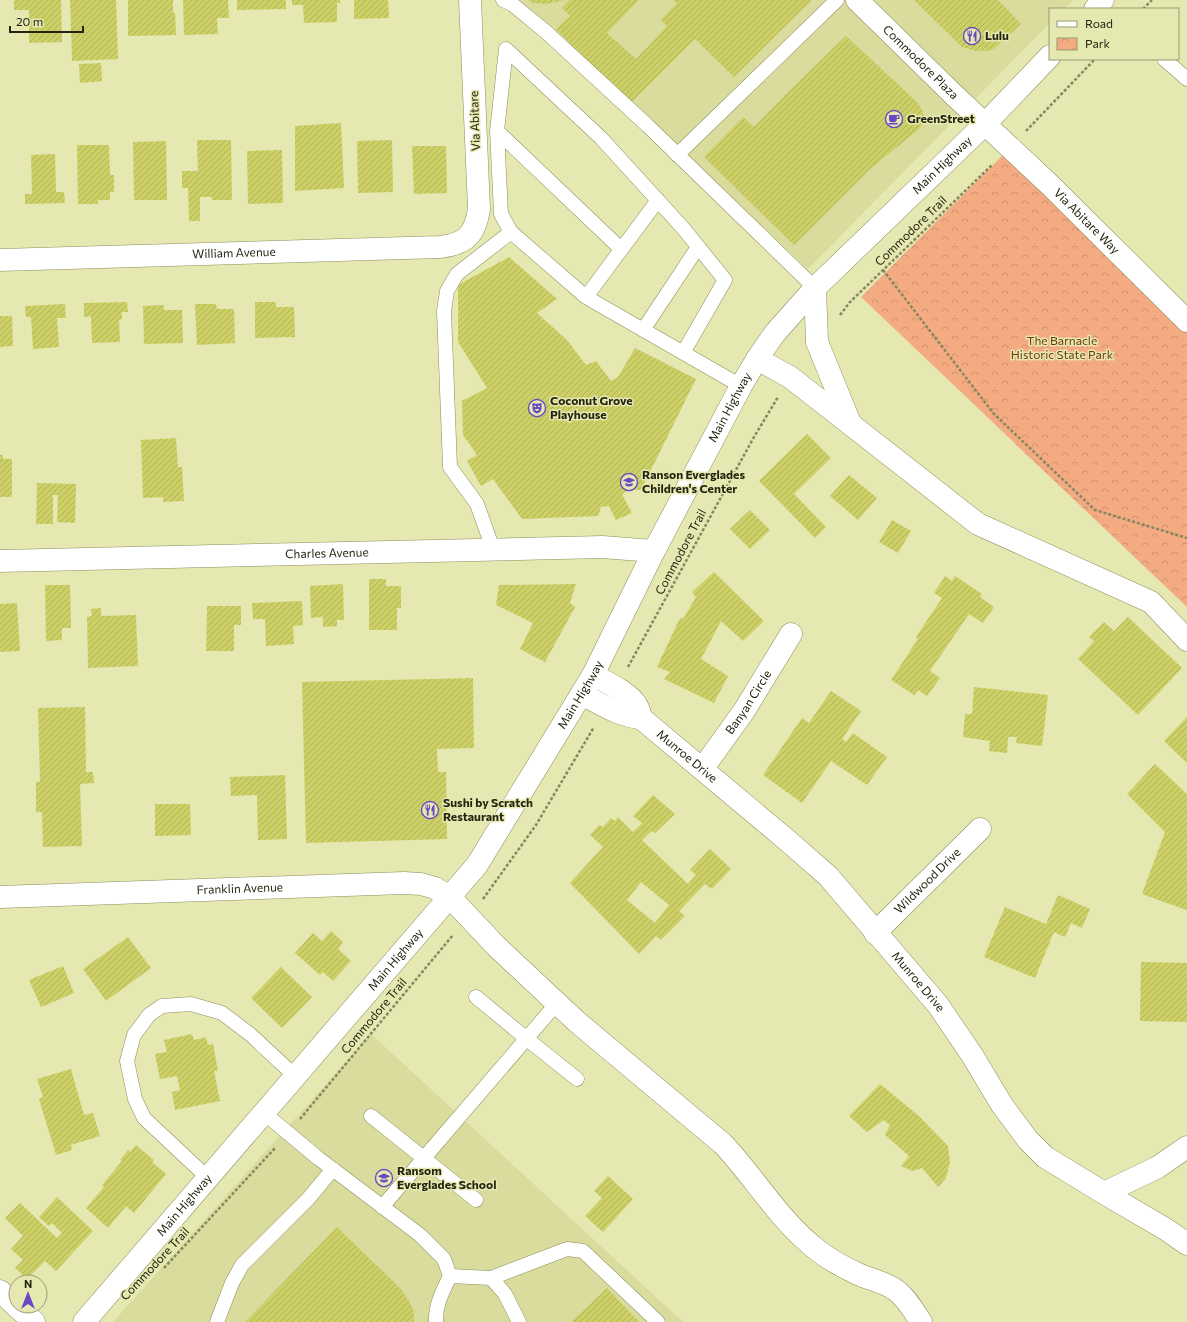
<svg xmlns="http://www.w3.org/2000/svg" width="1187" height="1322" font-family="Commissioner,sans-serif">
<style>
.built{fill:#d9dc9d}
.park{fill:url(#park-crowns)}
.building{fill:url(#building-hatch);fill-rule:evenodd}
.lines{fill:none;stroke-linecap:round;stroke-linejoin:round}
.lane-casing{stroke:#8b8e5a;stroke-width:15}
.street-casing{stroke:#8b8e5a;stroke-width:23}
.secondary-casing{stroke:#8b8e5a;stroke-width:23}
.path{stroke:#858761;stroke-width:2.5;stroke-dasharray:3 2;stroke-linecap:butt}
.lane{stroke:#fff;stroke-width:14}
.street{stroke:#fff;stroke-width:22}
.secondary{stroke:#fff;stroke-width:22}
.labels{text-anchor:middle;stroke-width:3;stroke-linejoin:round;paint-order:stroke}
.poi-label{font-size:12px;font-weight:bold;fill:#24240f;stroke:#e5e8b1;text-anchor:start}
.street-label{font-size:12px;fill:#24240f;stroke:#e5e8b1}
.park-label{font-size:12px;fill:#70370f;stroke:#e5e8b1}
</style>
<defs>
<pattern id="park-crowns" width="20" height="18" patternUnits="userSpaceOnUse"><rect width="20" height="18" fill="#f4ab82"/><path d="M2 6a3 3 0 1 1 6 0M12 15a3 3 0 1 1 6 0" fill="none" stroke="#d1936f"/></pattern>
<pattern id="building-hatch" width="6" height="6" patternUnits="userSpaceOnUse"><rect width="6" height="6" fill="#cdd066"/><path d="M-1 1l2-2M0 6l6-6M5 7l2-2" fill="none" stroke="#b0b257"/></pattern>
</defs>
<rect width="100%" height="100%" fill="#e5e8b1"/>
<path class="built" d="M515,0H1073L1064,9H1050V23L808,269Z
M371,1034L683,1322H113Z"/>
<path class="park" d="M1004,154L1187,326V607L861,297Z"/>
<path class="building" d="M14,0H61L62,42L29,43V10H14Z
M70,0H116L118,59L72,61Z
M128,0H173V13H175L176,35L128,36Z
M183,0H228L229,18H217L218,34L184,35Z
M237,0H286V9L237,10Z
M292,0H340V3H337V22L304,23L303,5H292Z
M354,0H388L389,18L354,19Z
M528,0H565L546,4L534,3Z
M570,0H639L607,33L636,59L667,26L661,20L677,3L674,0H812L734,77L695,39L630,104L556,29L570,16L562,8Z
M914,0H998L1021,24L994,49L986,51H975L962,47Z
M846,36L917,102L923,112L924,122L919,129L869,170L794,245L704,157L743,117L754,127L788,92Z
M101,63L102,81L80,83L79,64Z
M341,123L344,188L295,191V126Z
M197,140H231L232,200H212V197H200V221H189L188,188H182V171H198Z
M392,140L393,192L358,193L357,141Z
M166,141L167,200H134L133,142Z
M77,145H109L110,175H114V192H110V200H98V204H78Z
M412,146H446L447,193L414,194Z
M282,150L283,203L248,204L247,151Z
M55,154L56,192H64L65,203L25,204V194H32L31,155Z
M509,257L557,299L537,313L567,340L586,365L596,361L611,381L618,377L635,348L696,379L641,490H628L622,494L632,513L616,520L609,506L601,507L598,516L522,519L493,479L481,486L467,461L477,455L463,435L462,401L487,388L458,342V285Z
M127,302L128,312H122V319L119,320L120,342L92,343L91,316L84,317V303Z
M255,302H276V307H294L295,337L255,338Z
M65,304L66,318H57L59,347L33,349L31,317H26L25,306Z
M195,304H216L217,309H234L235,343L197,345Z
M164,305V310H182L183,343L144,344L143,306Z
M0,316H12L13,346L0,347Z
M807,434L831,458L794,494L826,527L815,538L759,481Z
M176,438L178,467H182L184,501L163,502V497L143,498L141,440Z
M0,455H3V459H12V497H0Z
M849,475L877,498L858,520L830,496Z
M37,483L76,484L75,523L57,522L58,495H53V524H36Z
M750,510L770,530L750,549L730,529Z
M892,520L911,531L898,553L879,542Z
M714,572L764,621L743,641L721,621L701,659L728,676L714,703L664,679L670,672L657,667L680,618L683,619L696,597L692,592Z
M945,576L952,581L955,576L982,594L980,597L994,607L983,623L969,614L930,671L940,678L927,696L918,690L914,695L891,680L918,639L916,637L942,598L934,593Z
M369,579H386V586H401V608H397V630H369Z
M343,584L344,620H337V626L323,627V617L311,618L310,586Z
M576,584L570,603L575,607L545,662L520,649L533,623L496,605L499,585Z
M45,585H70L71,628H62V640L46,641Z
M302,601L303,625L293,626L294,644L266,646L265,619H253L252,603Z
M17,603L20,651L0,652V604Z
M207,606H241V625H234V651H206Z
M101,608V616L136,615L138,666L88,668L87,617L92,616L91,609Z
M1128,617L1182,668L1138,715L1078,659L1094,641L1089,637L1104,622L1114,631Z
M473,678L474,748L437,749L438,772H446L447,839L306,843L302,682Z
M974,687L1048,695L1042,746L1016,743L1017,737H1008L1007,753L989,751L990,741L963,737L965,714H972Z
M831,691L861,711L842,739L846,742L853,733L887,757L867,785L831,761L802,803L763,775L802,718L809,723Z
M85,707L86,772H93L94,783L80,784L82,846L43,847L42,812H36V782H40L38,708Z
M1187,717V763L1164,741Z
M1155,764L1187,794V909L1186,910L1142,894L1165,832L1127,794Z
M285,775L287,839L258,840L257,795L231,796L230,777Z
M653,795L675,814L655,833L651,831L642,840L688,884L696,875L690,870L710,849L731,869L712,889L705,884L679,911L685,916L661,940L656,936L639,954L570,883L603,847L590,835L599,825L603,827L611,818L615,821L618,817L633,832L642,823L633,816ZM641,882L669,905L655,923L627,900Z
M155,804H190L191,835L155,836Z
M1058,895L1090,909L1082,928L1071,923L1065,937L1054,932L1035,978L984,957L1005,907L1046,924Z
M331,931L343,942L338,949L351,961L333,981L323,972L320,975L295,953L313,933L322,941Z
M128,937L151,968L106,1001L83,969Z
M1141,962L1187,963V1022L1140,1021Z
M63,966L74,993L41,1007L29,980Z
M281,967L312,997L282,1028L251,998Z
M192,1034L194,1040L206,1037L208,1045L213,1044L218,1071H214L220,1101L175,1110L172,1092L180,1090L177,1076L160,1079L155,1054L167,1052L164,1040Z
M71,1069L84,1115L93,1113L100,1136L71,1145L72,1150L56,1155L39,1099L43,1097L37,1079Z
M880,1084L919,1116L948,1146L950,1162L946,1178L938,1187L922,1168L913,1171L901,1166L909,1156L885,1135L890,1125L884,1120L867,1132L849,1116Z
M136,1145L154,1160L152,1162L166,1174L134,1213L126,1206L108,1228L86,1208L104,1187L102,1185L122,1161L120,1160L128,1150L130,1152Z
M608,1176L633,1199L603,1232L585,1216L602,1198L594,1191Z
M57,1197L93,1231L56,1271L45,1261L27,1279L15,1268L23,1260L11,1249L23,1236L5,1218L20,1203L57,1238L62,1233L52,1223L49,1226L39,1217Z
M337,1227L400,1288L409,1301L414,1311V1322H245Z
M607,1288L639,1322H571Z"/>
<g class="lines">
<g class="lane-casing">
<path id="lane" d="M503,0L512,4L545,31L648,126L815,288
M506,49L601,138L683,228L725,280L683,353
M506,49L497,131L501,214L511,232
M1164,59L1187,79
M497,131L621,249
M677,155L837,0
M586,297L658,200
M643,330L698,247
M493,549L477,504L450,467L444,311L447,291L457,274L511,232L586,297L741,386
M476,997L527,1039L577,1079
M264,1113L318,1158L420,1235L444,1259L450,1276C443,1291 435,1305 436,1322
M371,1116L476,1200
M208,1178L144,1118L135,1099L127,1061L134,1035L149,1015L162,1006L191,1004L222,1013L251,1035L296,1077
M382,1207L557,1003
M450,1276L491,1278L505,1294L519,1322
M491,1278L567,1249L583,1251L658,1322
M217,1322L232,1283L242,1265L308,1199L333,1169"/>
</g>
<g class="street-casing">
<g id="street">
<path id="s1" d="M857,0L955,96L1050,185L1187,321"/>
<path id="s2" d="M0,260L440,247C466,244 475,235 479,209L470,0"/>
<path d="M815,288L817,342L850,423"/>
<path d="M757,359L790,377L978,524L1151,602L1187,640"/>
<path id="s3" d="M0,561L602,547L654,551"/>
<path id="s4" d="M593,675C606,682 630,693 637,706C639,709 640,714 641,718L788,841L828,876L938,1005L972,1055L1002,1105L1028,1140L1045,1157L1104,1193L1167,1230L1187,1244"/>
<path d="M582,694C601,704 619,716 641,718"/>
<path id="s5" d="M703,768L744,711L791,634"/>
<path id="s6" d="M0,897L404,883L421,884L435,888L450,897L496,946L576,1021L723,1144C755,1178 779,1220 816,1249C828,1259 843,1267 858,1274C871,1280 885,1282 897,1291C907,1299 914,1311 921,1322"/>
<path id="s7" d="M875,933L980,829"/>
<path d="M1104,1193L1158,1167L1187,1147"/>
<path d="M0,1291L16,1306"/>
<path d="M16,1306L34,1322"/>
</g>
</g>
<g class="secondary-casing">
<g id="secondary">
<path d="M1095,9L1103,0"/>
<path id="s8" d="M84,1322L477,865L593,675L654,551L741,386L757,359L775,333L815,288L985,124L1050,56"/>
</g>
</g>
<path class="path" d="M1143,9L1152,0
M1026,131L1095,59
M883,270L994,414L1095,510L1187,538
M840,315L850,302L993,164
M628,667L754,437L778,397
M483,899L536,825L594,727
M300,1119L453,935
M164,1268L276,1147"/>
<use href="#lane" class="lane"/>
<use href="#street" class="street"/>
<use href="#secondary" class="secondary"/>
</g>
<defs>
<g id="restaurant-ring" transform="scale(0.9)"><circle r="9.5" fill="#e5e8b1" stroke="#6949c2" stroke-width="1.5"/><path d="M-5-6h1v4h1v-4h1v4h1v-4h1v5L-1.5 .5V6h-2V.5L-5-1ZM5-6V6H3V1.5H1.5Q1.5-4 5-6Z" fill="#6949c2"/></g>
<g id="cafe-ring" transform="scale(0.9)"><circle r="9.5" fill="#e5e8b1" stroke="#6949c2" stroke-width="1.5"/><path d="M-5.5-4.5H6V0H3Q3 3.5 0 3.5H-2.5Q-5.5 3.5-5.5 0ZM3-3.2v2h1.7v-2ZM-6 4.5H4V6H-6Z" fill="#6949c2"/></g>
<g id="theatre-ring" transform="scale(0.9)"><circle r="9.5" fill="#e5e8b1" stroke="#6949c2" stroke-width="1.5"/><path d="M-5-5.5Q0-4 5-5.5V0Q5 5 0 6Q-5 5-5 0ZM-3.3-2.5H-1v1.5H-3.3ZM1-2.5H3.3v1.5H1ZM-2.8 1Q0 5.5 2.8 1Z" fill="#6949c2"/></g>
<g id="school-ring" transform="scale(0.9)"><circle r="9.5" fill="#e5e8b1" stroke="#6949c2" stroke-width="1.5"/><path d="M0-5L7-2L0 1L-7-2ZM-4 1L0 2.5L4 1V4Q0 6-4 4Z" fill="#6949c2"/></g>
</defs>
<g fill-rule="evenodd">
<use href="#restaurant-ring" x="972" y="36"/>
<use href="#cafe-ring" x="894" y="119"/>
<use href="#theatre-ring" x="537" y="408"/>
<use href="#school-ring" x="629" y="482"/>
<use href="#restaurant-ring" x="430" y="810"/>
<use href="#school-ring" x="384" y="1178"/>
</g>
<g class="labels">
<g class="poi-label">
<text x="985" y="40">Lulu</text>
<text x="907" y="123">GreenStreet</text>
<text x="550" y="405">Coconut Grove<tspan x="550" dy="14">Playhouse</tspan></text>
<text x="642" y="479">Ranson Everglades<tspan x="642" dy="14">Children's Center</tspan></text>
<text x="443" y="807">Sushi by Scratch<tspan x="443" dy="14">Restaurant</tspan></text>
<text x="397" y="1175">Ransom<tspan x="397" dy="14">Everglades School</tspan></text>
</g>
<g class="street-label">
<text dy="4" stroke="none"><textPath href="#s1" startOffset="89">Commodore Plaza</textPath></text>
<text transform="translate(475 121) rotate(-92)" y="4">Via Abitare</text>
<text dy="4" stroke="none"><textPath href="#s8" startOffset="1450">Main Highway</textPath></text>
<text dy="4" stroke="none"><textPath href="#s1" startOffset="319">Via Abitare Way</textPath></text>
<text transform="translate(911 231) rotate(-44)" y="4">Commodore Trail</text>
<text dy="4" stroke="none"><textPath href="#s2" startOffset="234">William Avenue</textPath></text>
<text dy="4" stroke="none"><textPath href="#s8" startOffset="1126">Main Highway</textPath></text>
<text transform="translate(681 552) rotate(-62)" y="4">Commodore Trail</text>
<text dy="4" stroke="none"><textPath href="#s3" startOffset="327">Charles Avenue</textPath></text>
<text dy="4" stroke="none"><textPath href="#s8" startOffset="802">Main Highway</textPath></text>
<text dy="4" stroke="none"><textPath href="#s5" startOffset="80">Banyan Circle</textPath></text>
<text dy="4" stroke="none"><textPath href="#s4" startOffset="127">Munroe Drive</textPath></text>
<text dy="4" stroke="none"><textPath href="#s7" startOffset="74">Wildwood Drive</textPath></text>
<text dy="4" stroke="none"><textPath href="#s6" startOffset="240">Franklin Avenue</textPath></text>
<text dy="4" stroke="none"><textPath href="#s8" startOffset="478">Main Highway</textPath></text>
<text dy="4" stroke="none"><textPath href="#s4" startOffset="451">Munroe Drive</textPath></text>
<text transform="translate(374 1016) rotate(-50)" y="4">Commodore Trail</text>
<text dy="4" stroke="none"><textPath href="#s8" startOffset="154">Main Highway</textPath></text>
<text transform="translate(155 1264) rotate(-47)" y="4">Commodore Trail</text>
</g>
<g class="park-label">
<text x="1062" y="345">The Barnacle<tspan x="1062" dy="14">Historic State Park</tspan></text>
</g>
</g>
<rect x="1049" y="8" width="130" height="52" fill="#e5e8b1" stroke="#989a70"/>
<rect x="1057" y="21" width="20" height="6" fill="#ffffff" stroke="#989a70"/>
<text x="1085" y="28" font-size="12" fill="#24240f">Road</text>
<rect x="1057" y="38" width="20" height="12" fill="url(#park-crowns)" stroke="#989a70"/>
<text x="1085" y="48" font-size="12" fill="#24240f">Park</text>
<g transform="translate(28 1294)"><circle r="19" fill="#e5e8b1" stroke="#989a70"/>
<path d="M0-3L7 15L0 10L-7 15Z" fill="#6949c2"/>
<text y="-6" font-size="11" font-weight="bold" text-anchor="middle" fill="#24240f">N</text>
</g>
<path d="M10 26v6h73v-6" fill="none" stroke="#24240f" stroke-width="2"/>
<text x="16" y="26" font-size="12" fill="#24240f" stroke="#e5e8b1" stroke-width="3" paint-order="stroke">20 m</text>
</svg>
